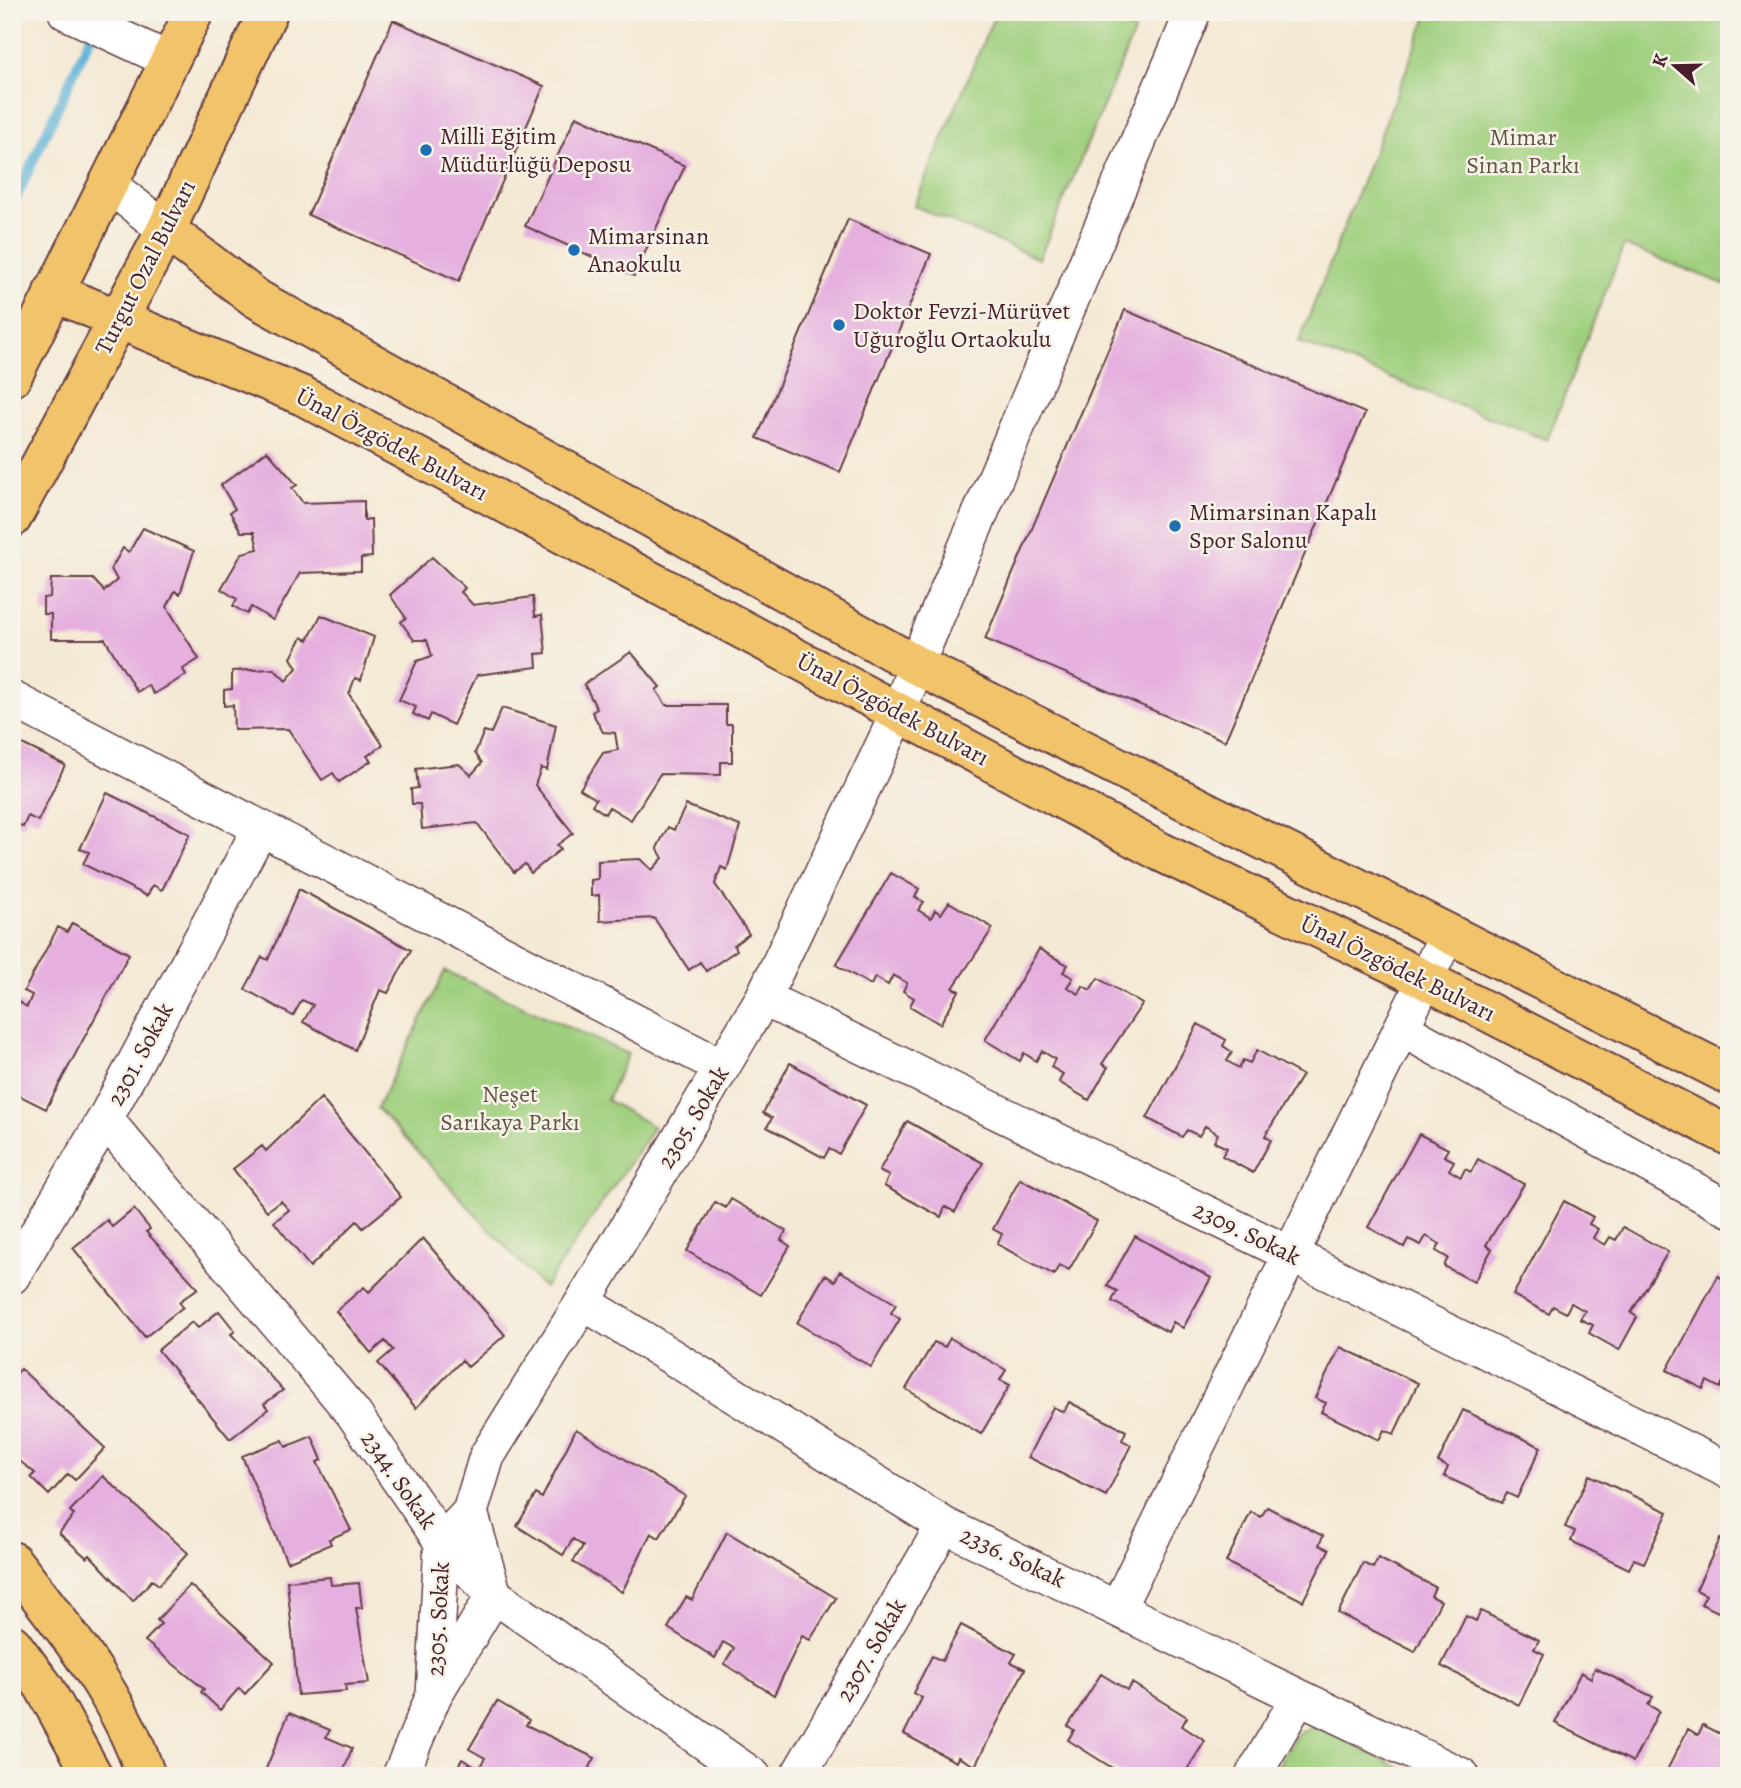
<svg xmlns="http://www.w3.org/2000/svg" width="1741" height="1788" font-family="Alegreya,serif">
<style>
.green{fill:#9fcf7e;stroke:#747754;stroke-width:2}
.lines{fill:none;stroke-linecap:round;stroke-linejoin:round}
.stream{stroke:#5bb1d7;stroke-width:10}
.building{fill:#e5afdf}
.minor-casing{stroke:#643d44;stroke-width:38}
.major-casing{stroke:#643d44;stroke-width:42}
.minor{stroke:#fff;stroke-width:35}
.major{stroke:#f1c36a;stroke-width:38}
.poi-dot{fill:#1f6fb2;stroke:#f7f3e8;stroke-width:2.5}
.labels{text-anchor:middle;stroke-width:5;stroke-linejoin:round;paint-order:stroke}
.poi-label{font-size:24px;fill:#4a1f2b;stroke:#f7f3e8;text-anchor:start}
.park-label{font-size:24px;fill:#645444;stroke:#f7f3e8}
.street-label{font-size:24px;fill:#4a1f2b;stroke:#f7f3e8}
</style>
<rect width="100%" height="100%" fill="#f7f3e8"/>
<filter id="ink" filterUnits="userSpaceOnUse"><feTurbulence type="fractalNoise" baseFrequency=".0143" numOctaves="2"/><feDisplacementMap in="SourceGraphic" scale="14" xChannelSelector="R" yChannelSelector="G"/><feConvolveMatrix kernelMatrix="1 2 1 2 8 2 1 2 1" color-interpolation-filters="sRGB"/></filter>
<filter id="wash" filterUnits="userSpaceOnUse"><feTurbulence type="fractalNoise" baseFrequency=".00686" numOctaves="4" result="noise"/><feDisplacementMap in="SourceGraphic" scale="28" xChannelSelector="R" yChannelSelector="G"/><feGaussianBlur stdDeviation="1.57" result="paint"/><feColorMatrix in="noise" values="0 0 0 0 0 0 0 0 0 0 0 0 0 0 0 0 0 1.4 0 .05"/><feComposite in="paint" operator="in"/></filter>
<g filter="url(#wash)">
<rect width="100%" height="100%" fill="#f4e9d5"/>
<path class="green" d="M996,12H1094L1135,30L1039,259L914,206Z
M1429,12H1729V286L1624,245L1547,440L1299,342Z
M445,971L628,1054L607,1100L654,1127L544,1288L377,1108Z
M1312,1727L1331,1732L1415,1776H1272L1297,1734Z"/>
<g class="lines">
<path class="stream" d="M12,207L93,31"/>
</g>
<g id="blocks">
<path class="building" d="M393,20L544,86L459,281L308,215Z
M576,116L685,166L634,276L525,226Z
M848,219L931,254L840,472L757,438Z
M1125,310L1365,413L1225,741L985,639Z
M267,451L297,485L292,488L303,503L364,501V520L371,519L372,557L361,558V571L300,573L273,620L251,607L247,614L233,606L237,599L221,589L242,553L258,549L254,532H241L230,512L235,509L221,485Z
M143,528L194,551L180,594L175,591L167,607L199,659L183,669L186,675L154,694L148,685L137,692L105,639H51V614H43V598L50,597L51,579H93L104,591L117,580L111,569L123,548L129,552Z
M432,557L465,588L461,592L473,605L533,597L535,616L542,615L546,653L536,654L537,667L477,675L453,725L431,714L428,721L413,714L416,707L399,700L417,661L432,656L427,640H414L401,622L406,618L390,595Z
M321,615L374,637L361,680L355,678L349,694L383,745L367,756L371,761L339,782L333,773L322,780L288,729L234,730L233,705L224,706V690L232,689V671L274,669L286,681L297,668L291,658L302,637L308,640Z
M631,652L660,687L656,690L666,705H726V724H732V762H721V775L660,774L631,820L609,807L605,814L592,805L596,799L580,789L603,753L618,750L615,733L603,732L592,712L597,709L584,684Z
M502,708L556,725L547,770L541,768L535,785L573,833L557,845L561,849L531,873L525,864L514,872L477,823L422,829L420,804H412L411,789L418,788L416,769L459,764L471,775L482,763L475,753L484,731L491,733Z
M12,739L65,765L38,821L28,816L23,827L12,821Z
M107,793L190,834L162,890L153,885L147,896L83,864L89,852L80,849Z
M686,805L740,826L727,870L721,867L715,884L749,934L734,945L737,950L706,971L700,962L689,970L654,918L600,921L599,895L591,896V880L598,879V861L640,859L652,870L663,858L657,848L668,827L674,830Z
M891,873L919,889L915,897L924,902L918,910L931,918L935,910L941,914L949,902L993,928L953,988L959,991L940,1024L910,1006L914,998L903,991L907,983L893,975L888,985L875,977L871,985L836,965Z
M299,889L411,950L388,993L380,990L355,1050L303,1022L313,1005L302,1000L293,1016L245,989L262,957L268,960Z
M72,923L129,954L46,1109L12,1092V1010L17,1001L27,1007L32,995L24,991L58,927L67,932Z
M1039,949L1068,965L1063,972L1073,978L1067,987L1079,994L1083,986L1090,990L1098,978L1142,1004L1102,1064L1108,1067L1089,1100L1059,1082L1063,1074L1051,1067L1055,1059L1042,1051L1036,1061L1024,1053L1020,1061L985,1040Z
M1198,1024L1226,1040L1223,1046L1232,1052L1227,1061L1239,1068L1243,1060L1250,1063L1257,1050L1302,1075L1265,1136L1271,1140L1253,1173L1222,1156L1227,1148L1214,1142L1218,1134L1205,1126L1199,1136L1187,1130L1182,1137L1147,1118Z
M790,1063L866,1105L839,1154L829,1149L824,1158L767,1127L772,1118L763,1113Z
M321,1098L401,1197L363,1228L357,1221L310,1267L274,1222L289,1210L281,1201L267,1211L233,1169L262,1146L266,1151Z
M907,1121L983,1163L955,1212L945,1207L941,1217L884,1186L889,1176L879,1171Z
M1419,1134L1448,1149L1444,1156L1454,1161L1449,1170L1461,1177L1465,1169L1471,1172L1478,1159L1524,1184L1486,1245L1492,1249L1474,1282L1444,1266L1448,1258L1436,1251L1440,1244L1426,1236L1421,1245L1408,1239L1404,1247L1368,1227Z
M1020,1179L1097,1221L1069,1270L1059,1265L1054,1275L997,1244L1002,1234L993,1229Z
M731,1199L786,1231L781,1240L790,1246L761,1295L687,1251L715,1202L726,1208Z
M1564,1201L1593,1217L1589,1224L1598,1229L1593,1238L1605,1245L1610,1237L1616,1240L1623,1227L1668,1252L1631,1313L1637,1317L1619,1350L1589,1333L1593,1325L1580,1319L1585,1311L1571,1303L1566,1313L1553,1306L1549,1314L1513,1295Z
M134,1209L150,1229L146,1232L198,1288L179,1302L183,1307L145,1337L73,1248L107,1220L112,1227Z
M1135,1236L1211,1278L1183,1328L1173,1322L1168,1332L1112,1301L1117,1291L1107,1286Z
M423,1238L505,1335L468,1367L462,1360L416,1408L378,1363L393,1350L385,1341L371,1353L336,1311L364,1287L369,1292Z
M840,1271L896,1304L891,1313L900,1319L871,1367L797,1323L825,1275L835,1281Z
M1718,1276L1729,1282V1380L1725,1378L1720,1388L1707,1381L1703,1389L1667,1370Z
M219,1311L235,1331L231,1334L283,1390L264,1404L268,1409L230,1439L158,1350L192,1322L198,1328Z
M950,1338L1006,1370L1000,1380L1010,1385L981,1434L906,1389L934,1342L945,1347Z
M1340,1347L1418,1383L1394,1434L1384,1430L1379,1440L1321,1412L1326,1403L1315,1398Z
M21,1369L105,1448L75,1480L68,1474L49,1495L31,1477L35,1473L12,1455V1378Z
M1069,1402L1126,1431L1122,1440L1131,1445L1106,1496L1028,1457L1053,1407L1064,1412Z
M1463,1410L1541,1447L1517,1498L1507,1493L1502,1503L1444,1476L1448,1467L1438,1462Z
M576,1429L685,1496L659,1538L651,1533L622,1592L573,1562L583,1546L573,1539L563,1555L517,1526L536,1494L542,1498Z
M312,1436L322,1460L317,1462L351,1530L329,1539L331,1544L287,1562L242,1456L283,1440L286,1447Z
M1589,1475L1668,1512L1644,1563L1634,1559L1629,1569L1571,1541L1575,1531L1565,1527Z
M103,1476L188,1553L159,1585L152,1580L133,1601L90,1555L87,1558L59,1533L74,1515L70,1511Z
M1267,1507L1323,1536L1319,1545L1329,1550L1303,1601L1226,1562L1251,1512L1261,1517Z
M727,1532L836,1598L810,1640L802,1636L774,1695L724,1664L734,1648L723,1642L715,1658L668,1628L686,1597L692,1600Z
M1720,1539L1729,1543V1617L1701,1604L1706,1595L1696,1590Z
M1378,1558L1435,1587L1431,1596L1441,1601L1415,1652L1338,1613L1363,1563L1373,1568Z
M330,1577L331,1585L359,1583L362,1608H356L369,1683L345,1685L346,1691L298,1695L287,1581Z
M190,1585L274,1662L245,1694L239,1688L220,1710L201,1692L204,1689L145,1641L161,1624L157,1620Z
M1481,1611L1539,1640L1534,1649L1544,1654L1519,1705L1441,1666L1466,1616L1476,1621Z
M961,1625L1016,1654L1011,1662L1025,1669L975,1766L958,1757L956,1762L904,1734L922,1698L913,1693L932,1656L942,1661Z
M1595,1668L1653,1697L1648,1705L1659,1711L1633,1762L1555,1723L1581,1672L1591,1678Z
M1101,1674L1127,1690L1132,1683L1187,1717L1182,1726L1205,1741L1183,1776H1125L1068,1740L1074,1730L1068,1726Z
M497,1701L529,1720L526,1725L595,1758L585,1776H452L462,1759L479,1769L485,1758L469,1749Z
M289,1713L330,1730L326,1737L352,1748L343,1772L338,1770L336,1776H263Z
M1703,1725L1729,1738V1776H1664L1688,1729L1698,1735Z"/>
</g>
</g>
<g filter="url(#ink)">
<use href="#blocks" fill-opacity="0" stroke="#643d44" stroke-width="2"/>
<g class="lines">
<g class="minor-casing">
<path id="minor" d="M66,12L171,61
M109,185L166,230
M12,699L722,1067
M763,998L1290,1254L1729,1471
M1402,1029L1729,1209
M105,1119L353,1413L442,1542L494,1595L753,1776
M12,1276L105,1119L260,829
M583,1302L944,1525L1462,1776
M1118,1607L1448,933
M434,1695L442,1542L470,1512L487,1456L583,1302L763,998L899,712L916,665L1193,12
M400,1776L434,1695L494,1595L470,1512
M798,1776L944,1525
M1253,1776L1299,1697"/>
</g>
<g class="major-casing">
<path id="major" d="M166,230L257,299L916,665L1729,1075
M53,292L303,396L1161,852L1426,980L1729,1136
M12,377L194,12
M12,518L166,230L268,12
M12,1561C65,1629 119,1694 146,1776
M12,1644L44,1687L93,1776"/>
</g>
<use href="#minor" class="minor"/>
<use href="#major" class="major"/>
</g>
</g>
<g class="poi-dot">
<circle cx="426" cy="150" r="7"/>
<circle cx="574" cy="250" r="7"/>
<circle cx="839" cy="325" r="7"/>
<circle cx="1175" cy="526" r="7"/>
</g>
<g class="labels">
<g class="poi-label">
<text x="440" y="144">Milli Eğitim<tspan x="440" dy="28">Müdürlüğü Deposu</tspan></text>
<text x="588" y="244">Mimarsinan<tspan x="588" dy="28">Anaokulu</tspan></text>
<text x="853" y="319">Doktor Fevzi-Mürüvet<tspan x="853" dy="28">Uğuroğlu Ortaokulu</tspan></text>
<text x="1189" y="520">Mimarsinan Kapalı<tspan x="1189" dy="28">Spor Salonu</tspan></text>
</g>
<g class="park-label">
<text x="1523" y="145">Mimar<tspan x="1523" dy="28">Sinan Parkı</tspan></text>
<text x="510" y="1102">Neşet<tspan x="510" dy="28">Sarıkaya Parkı</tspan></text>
</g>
<g class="street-label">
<text transform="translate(145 267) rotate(-63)" y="8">Turgut Ozal Bulvarı</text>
<text transform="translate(392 444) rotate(28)" y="8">Ünal Özgödek Bulvarı</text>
<text transform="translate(893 709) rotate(28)" y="8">Ünal Özgödek Bulvarı</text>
<text transform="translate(1398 968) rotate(26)" y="8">Ünal Özgödek Bulvarı</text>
<text transform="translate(140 1054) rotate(-62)" y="8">2301. Sokak</text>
<text transform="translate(693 1117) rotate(-59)" y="8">2305. Sokak</text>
<text transform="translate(1247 1233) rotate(26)" y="8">2309. Sokak</text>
<text transform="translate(399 1480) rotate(55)" y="8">2344. Sokak</text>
<text transform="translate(1013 1557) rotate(25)" y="8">2336. Sokak</text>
<text transform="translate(438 1619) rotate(-87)" y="8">2305. Sokak</text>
<text transform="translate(871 1650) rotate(-60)" y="8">2307. Sokak</text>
</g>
</g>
<rect width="1741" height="1788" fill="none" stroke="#f7f3e8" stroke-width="42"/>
<g transform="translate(1675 66) rotate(290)" stroke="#f7f3e8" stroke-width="5" paint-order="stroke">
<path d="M0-5L12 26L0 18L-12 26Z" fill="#4a1f2b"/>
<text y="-10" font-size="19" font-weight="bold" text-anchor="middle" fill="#4a1f2b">K</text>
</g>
</svg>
